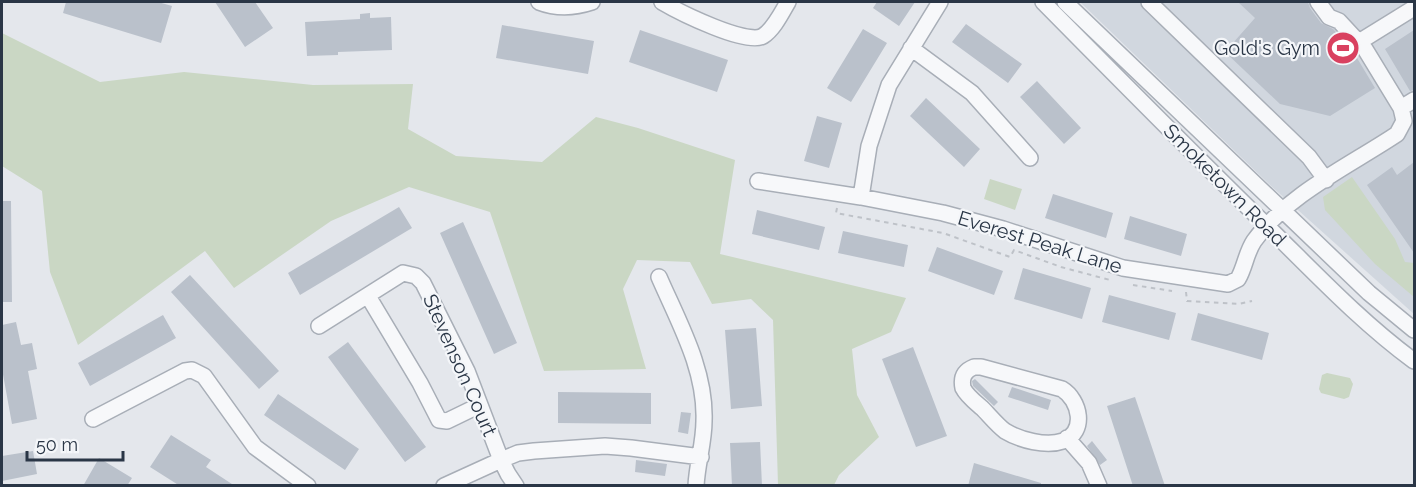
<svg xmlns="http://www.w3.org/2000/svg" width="1416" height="487" font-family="Raleway,sans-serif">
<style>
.built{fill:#d1d7df}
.green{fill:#cad7c4}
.building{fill:#bac1cb}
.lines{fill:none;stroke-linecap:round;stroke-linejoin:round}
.minor-casing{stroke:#a8aeb7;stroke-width:18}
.path{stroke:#bec2c8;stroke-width:2;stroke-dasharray:4.5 4.5;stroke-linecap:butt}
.minor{stroke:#f7f8fa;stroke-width:15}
.labels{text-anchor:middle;stroke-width:4.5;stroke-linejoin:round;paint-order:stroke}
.poi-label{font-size:20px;fill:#2a3646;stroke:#f4f6f9;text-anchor:end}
.street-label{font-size:20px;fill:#2a3646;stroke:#f4f6f9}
</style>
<rect width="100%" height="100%" fill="#e4e7ec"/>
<path class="built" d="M1080,2H1414V314L1270,185Z"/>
<path class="green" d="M2,33L100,82L184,72L313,85L413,84L408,129L456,156L542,162L596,117L638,128L735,160L720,254L906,298L891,332L852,349L857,395L879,437L839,475L834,485H778L773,320L751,299L712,304L690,262L637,260L623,289L646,369L544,371L490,212L409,187L331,221L234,288L205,251L78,345L50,272L42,191L2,166Z
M1352,177L1395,239L1405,262L1414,263V297L1375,264L1325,210L1323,197Z
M990,179L1022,189L1015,210L984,199Z
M1327,373L1350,378L1353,384L1349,397L1344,399L1321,393L1319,389L1322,375Z"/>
<path class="building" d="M66,2H158L172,6L161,43L63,13Z
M215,2H255L273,28L245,47Z
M877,2H915L899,26L873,8Z
M1238,2H1308L1310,8L1321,23L1333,29L1351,48L1375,88L1330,116L1280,104L1225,52L1255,18Z
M370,13V18L391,17L392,50L338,52V55L307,56L305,22L360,19V14Z
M966,24L1022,64L1008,83L952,42Z
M502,25L594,41L588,74L496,58Z
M863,29L887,43L851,102L827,88Z
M640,30L728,60L717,92L629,62Z
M1414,30V90L1410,91L1385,49Z
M1037,81L1081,128L1064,144L1020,97Z
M926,98L980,149L964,167L910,116Z
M817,116L842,123L829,168L804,161Z
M1414,162V253L1367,185L1392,167L1397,175Z
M1053,194L1113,213L1106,238L1045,218Z
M2,201H11L12,302H2Z
M399,207L412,228L300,295L288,273Z
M757,210L825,227L819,250L752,234Z
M1130,216L1187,234L1181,256L1124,239Z
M463,222L517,343L494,354L440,233Z
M843,231L908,245L904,267L838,253Z
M937,247L1003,271L994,295L928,271Z
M1023,268L1091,288L1082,319L1014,299Z
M190,275L279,371L259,389L171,292Z
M1109,295L1176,313L1169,340L1102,322Z
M1198,313L1269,333L1262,360L1191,340Z
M163,315L176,338L90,386L78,363Z
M16,322L21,345L32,343L37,369L28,371L37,419L12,424L2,369V325Z
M756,328L762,406L731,409L725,330Z
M348,342L426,447L405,462L328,357Z
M913,347L947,436L916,447L882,359Z
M975,379L998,402L994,406L973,386L972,381Z
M1012,387L1051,400L1048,410L1008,397Z
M558,392L651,393V424L558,423Z
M278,394L359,449L345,470L264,415Z
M1135,397L1165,486H1133L1107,406Z
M681,412L691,413L688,434L678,432Z
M171,435L211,460L206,467L235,486H180L150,467Z
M1092,441L1107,460L1100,465L1087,446Z
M760,442L762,486H732L730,443Z
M33,451L37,474L2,481V456Z
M99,458L132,478L127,486H83Z
M636,460L667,464L665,476L635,472Z
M974,463L1041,483V486H968Z"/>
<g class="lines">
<g class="minor-casing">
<path id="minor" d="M539,2C557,9 574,8 592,2
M662,2C679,12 747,46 763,36C774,29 782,12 788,2
M1043,2C1118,78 1193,154 1269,228C1316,274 1361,322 1414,361
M1065,2L1369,293L1414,330
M1149,2L1309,157L1326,180
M1359,42L1414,8
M911,48L972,93L1030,158
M1401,108L1414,100
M758,181L861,197L943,213L1003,229L1123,268L1228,284L1238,279C1245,267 1246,253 1254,241C1288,194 1349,166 1397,134L1404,121L1401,108L1365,49L1339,21L1329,17L1318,2
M861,197L869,146L889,85L940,2
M659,277C679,323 706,370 704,421C704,443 697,464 696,486
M368,296L420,383L439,420L447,421L480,405
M319,326L403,273L416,276L423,283L467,371L501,460L508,474L516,486
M974,367H981L1062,389C1080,400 1087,432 1063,441C1046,447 1020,440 1005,431C997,425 989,415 982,408C975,402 967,396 963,388C961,378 964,371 974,367Z
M93,419L185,371L192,370L204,376L255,447L308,486
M1067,438L1089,463L1099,486
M444,486L501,460L518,453L534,451L605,446L631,448L701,457"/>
</g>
<path class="path" d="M837,208L836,213L943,233L1010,257L1014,250L1061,267L1110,280
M1133,285L1172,291
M1186,292L1187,301L1239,304L1252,301"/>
<use href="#minor" class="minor"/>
</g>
<defs>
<g id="stadium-disc" transform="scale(1.725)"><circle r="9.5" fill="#d94160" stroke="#f4f6f9"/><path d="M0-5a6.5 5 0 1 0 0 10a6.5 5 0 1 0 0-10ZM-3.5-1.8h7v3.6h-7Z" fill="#fff"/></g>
</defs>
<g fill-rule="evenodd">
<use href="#stadium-disc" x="1343" y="48"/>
</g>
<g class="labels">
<g class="poi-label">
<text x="1320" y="55">Gold's Gym</text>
</g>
<g class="street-label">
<text transform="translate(1225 185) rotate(45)" y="7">Smoketown Road</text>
<text transform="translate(1040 242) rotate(17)" y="7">Everest Peak Lane</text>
<text transform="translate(460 365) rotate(66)" y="7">Stevenson Court</text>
</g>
</g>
<rect width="1416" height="487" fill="none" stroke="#2a3646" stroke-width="6"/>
<path d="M27 451v9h96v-9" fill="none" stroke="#2a3646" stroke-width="3"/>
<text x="36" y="451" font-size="18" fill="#2a3646" stroke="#f4f6f9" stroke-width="4.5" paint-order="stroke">50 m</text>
</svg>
